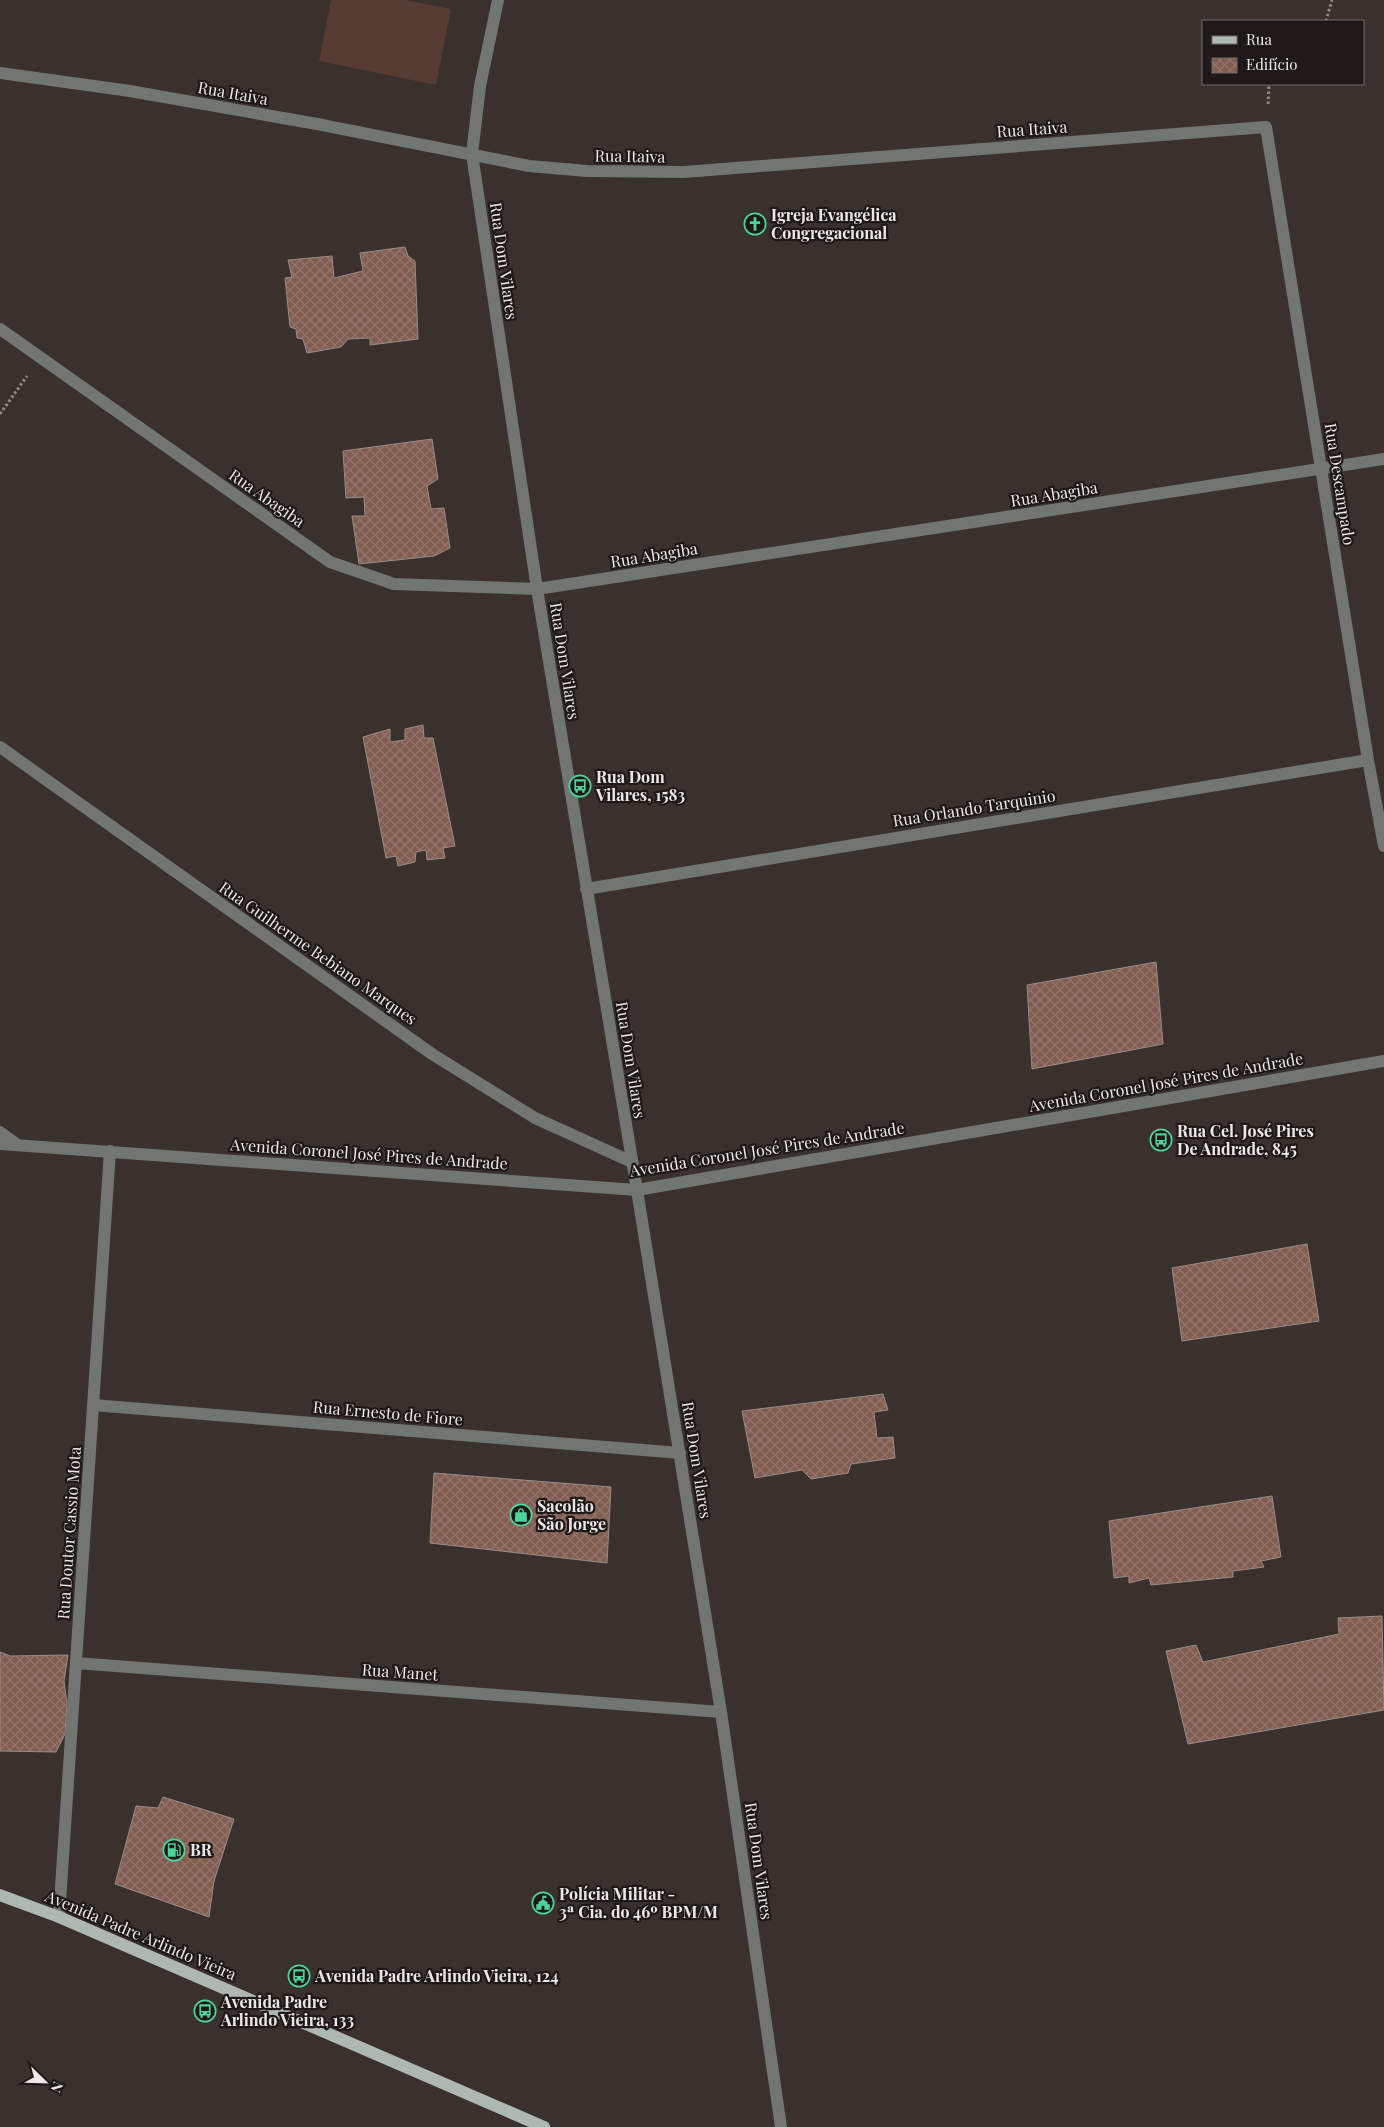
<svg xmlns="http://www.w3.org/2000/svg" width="1384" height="2127" font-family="'Playfair Display',serif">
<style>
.pitch{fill:#563b33}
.building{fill:url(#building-cross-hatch);stroke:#988c88}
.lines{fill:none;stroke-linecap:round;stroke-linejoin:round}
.path{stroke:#938a87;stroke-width:3;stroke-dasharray:2.5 2.5;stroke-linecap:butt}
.minor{stroke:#717673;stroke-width:12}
.major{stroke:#aeb8b3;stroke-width:12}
.labels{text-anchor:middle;stroke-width:4.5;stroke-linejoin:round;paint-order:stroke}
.street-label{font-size:16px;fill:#eee7e5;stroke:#1e1918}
.poi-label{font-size:16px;font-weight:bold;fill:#eee7e5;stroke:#1e1918;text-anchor:start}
</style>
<defs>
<pattern id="building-cross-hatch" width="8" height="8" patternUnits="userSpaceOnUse" patternTransform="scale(1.25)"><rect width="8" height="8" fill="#825d52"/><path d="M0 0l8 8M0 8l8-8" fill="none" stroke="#94746b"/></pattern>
</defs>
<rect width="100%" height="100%" fill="#3a302d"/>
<path class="pitch" d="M331,0H405L451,9L436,85L319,61Z"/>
<path class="building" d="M405,247L408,256L415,261L418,339L370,345V338L348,339L341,347L307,353L303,339L297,338L296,329L290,327L285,278L292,277L288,260L332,256L334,278L363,271L360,253Z
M432,439L438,479L427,486L431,509L444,508L450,548L434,556L359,564L352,516H365L364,497L346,498L343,451Z
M423,725L424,738H433L455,846L443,848L445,858L427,860L426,850L416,852L415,862L398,866L396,856L386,858L363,737L390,729V742L405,740V729Z
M1156,962L1163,1044L1032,1069L1027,985Z
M1307,1244L1319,1321L1182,1341L1172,1268Z
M883,1394L888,1410L874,1412L877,1438L893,1437L895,1458L851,1464L848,1473L811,1479L802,1470L755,1478L742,1411Z
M434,1473L611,1487L607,1563L430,1543Z
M1272,1496L1281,1557L1261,1561L1264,1567L1233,1571V1577L1151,1585L1149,1578L1129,1583V1576L1114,1578L1109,1521Z
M1382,1616L1384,1710L1188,1744L1166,1651L1196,1645L1203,1662L1339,1634L1338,1618Z
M0,1652L10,1656L68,1655L64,1681L67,1704L65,1734L56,1752L0,1751Z
M163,1797L234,1819L214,1881L209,1917L115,1884L136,1806L158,1808Z"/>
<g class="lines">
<path class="path" d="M1326,21L1332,0
M1268,104L1269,84
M0,414L27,376"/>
<path class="minor" d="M498,0L480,86L472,154L537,589L637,1190L721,1712L781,2127
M0,73L130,91L317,124L529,166L587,171L684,172L1266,127L1368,760L1384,846
M0,329L330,562L394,584L537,589L1384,459
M0,747L432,1054L535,1118L632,1162
M586,889L1368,760
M0,1132L18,1145
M0,1144L637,1190L1384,1061
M93,1405L680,1453
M76,1663L721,1712
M59,1917L110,1151"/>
<path class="major" d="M0,1895L59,1917L544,2127"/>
</g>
<defs>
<g id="church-ring" transform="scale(1.125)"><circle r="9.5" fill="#1e1918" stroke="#4ed39a" stroke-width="1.5"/><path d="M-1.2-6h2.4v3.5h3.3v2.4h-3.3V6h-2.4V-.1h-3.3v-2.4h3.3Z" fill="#4ed39a"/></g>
<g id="bus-ring" transform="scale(1.125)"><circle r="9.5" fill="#1e1918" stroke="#4ed39a" stroke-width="1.5"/><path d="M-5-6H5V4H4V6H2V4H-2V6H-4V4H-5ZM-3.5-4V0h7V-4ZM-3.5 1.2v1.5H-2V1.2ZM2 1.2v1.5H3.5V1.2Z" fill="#4ed39a"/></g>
<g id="shop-ring" transform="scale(1.125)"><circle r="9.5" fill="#1e1918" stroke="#4ed39a" stroke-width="1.5"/><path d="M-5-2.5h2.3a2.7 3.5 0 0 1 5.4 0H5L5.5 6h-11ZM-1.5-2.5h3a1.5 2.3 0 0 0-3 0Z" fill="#4ed39a"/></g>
<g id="fuel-ring" transform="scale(1.125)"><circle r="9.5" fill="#1e1918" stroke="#4ed39a" stroke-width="1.5"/><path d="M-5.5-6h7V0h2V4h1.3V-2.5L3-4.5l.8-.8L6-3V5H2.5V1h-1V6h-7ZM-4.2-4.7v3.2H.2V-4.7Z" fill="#4ed39a"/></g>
<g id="civic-ring" transform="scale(1.125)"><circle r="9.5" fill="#1e1918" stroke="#4ed39a" stroke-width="1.5"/><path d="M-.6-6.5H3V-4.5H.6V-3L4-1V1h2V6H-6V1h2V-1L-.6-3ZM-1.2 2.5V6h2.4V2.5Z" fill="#4ed39a"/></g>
</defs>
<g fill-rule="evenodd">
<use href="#church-ring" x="755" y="224"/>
<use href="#bus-ring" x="580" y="786"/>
<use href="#bus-ring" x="1161" y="1140"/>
<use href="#shop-ring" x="521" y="1515"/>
<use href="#fuel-ring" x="174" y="1850"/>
<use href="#civic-ring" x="543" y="1903"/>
<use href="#bus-ring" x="299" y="1976"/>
<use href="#bus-ring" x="205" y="2011"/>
</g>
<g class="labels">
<g class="street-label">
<text transform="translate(233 93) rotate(10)" y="6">Rua Itaiva</text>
<text transform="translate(1032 129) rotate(-4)" y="6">Rua Itaiva</text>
<text transform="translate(630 156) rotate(1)" y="6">Rua Itaiva</text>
<text transform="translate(504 261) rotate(82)" y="6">Rua Dom Vilares</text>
<text transform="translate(1340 484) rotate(81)" y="6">Rua Descampado</text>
<text transform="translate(1054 494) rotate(-9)" y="6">Rua Abagiba</text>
<text transform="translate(267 498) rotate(35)" y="6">Rua Abagiba</text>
<text transform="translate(654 555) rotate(-9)" y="6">Rua Abagiba</text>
<text transform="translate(565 661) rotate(81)" y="6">Rua Dom Vilares</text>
<text transform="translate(974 808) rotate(-9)" y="6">Rua Orlando Tarquinio</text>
<text transform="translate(318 953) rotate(35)" y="6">Rua Guilherme Bebiano Marques</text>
<text transform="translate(631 1060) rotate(81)" y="6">Rua Dom Vilares</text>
<text transform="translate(1166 1082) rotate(-10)" y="6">Avenida Coronel José Pires de Andrade</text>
<text transform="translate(767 1149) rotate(-9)" y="6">Avenida Coronel José Pires de Andrade</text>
<text transform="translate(369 1154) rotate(4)" y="6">Avenida Coronel José Pires de Andrade</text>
<text transform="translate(388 1413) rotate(5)" y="6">Rua Ernesto de Fiore</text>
<text transform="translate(697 1460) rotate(81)" y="6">Rua Dom Vilares</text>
<text transform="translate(69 1533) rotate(-86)" y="6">Rua Doutor Cassio Mota</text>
<text transform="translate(400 1672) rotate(4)" y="6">Rua Manet</text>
<text transform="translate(759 1861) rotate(82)" y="6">Rua Dom Vilares</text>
<text transform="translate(141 1935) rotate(23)" y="6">Avenida Padre Arlindo Vieira</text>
</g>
<g class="poi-label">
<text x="771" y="221">Igreja Evangélica<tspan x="771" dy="18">Congregacional</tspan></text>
<text x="596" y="783">Rua Dom<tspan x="596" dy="18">Vilares, 1583</tspan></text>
<text x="1177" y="1137">Rua Cel. José Pires<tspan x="1177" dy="18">De Andrade, 845</tspan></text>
<text x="537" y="1512">Sacolão<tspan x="537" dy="18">São Jorge</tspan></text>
<text x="190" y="1856">BR</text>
<text x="559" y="1900">Polícia Militar -<tspan x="559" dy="18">3ª Cia. do 46º BPM/M</tspan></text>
<text x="315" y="1982">Avenida Padre Arlindo Vieira, 124</text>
<text x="221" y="2008">Avenida Padre<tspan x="221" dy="18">Arlindo Vieira, 133</tspan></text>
</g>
</g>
<rect x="1202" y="20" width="162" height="65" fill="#1e1918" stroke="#716b6a"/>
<rect x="1212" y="36" width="25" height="8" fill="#aeb8b3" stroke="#716b6a"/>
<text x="1246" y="45" font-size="15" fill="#eee7e5">Rua</text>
<rect x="1212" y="58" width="25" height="15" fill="url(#building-cross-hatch)" stroke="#716b6a"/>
<text x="1246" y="70" font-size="15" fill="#eee7e5">Edifício</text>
<g transform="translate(45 2082) rotate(113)" stroke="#1e1918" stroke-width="4" paint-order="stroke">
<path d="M0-4L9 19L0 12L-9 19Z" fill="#eee7e5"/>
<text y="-8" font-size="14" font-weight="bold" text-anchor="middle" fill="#eee7e5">N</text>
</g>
</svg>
